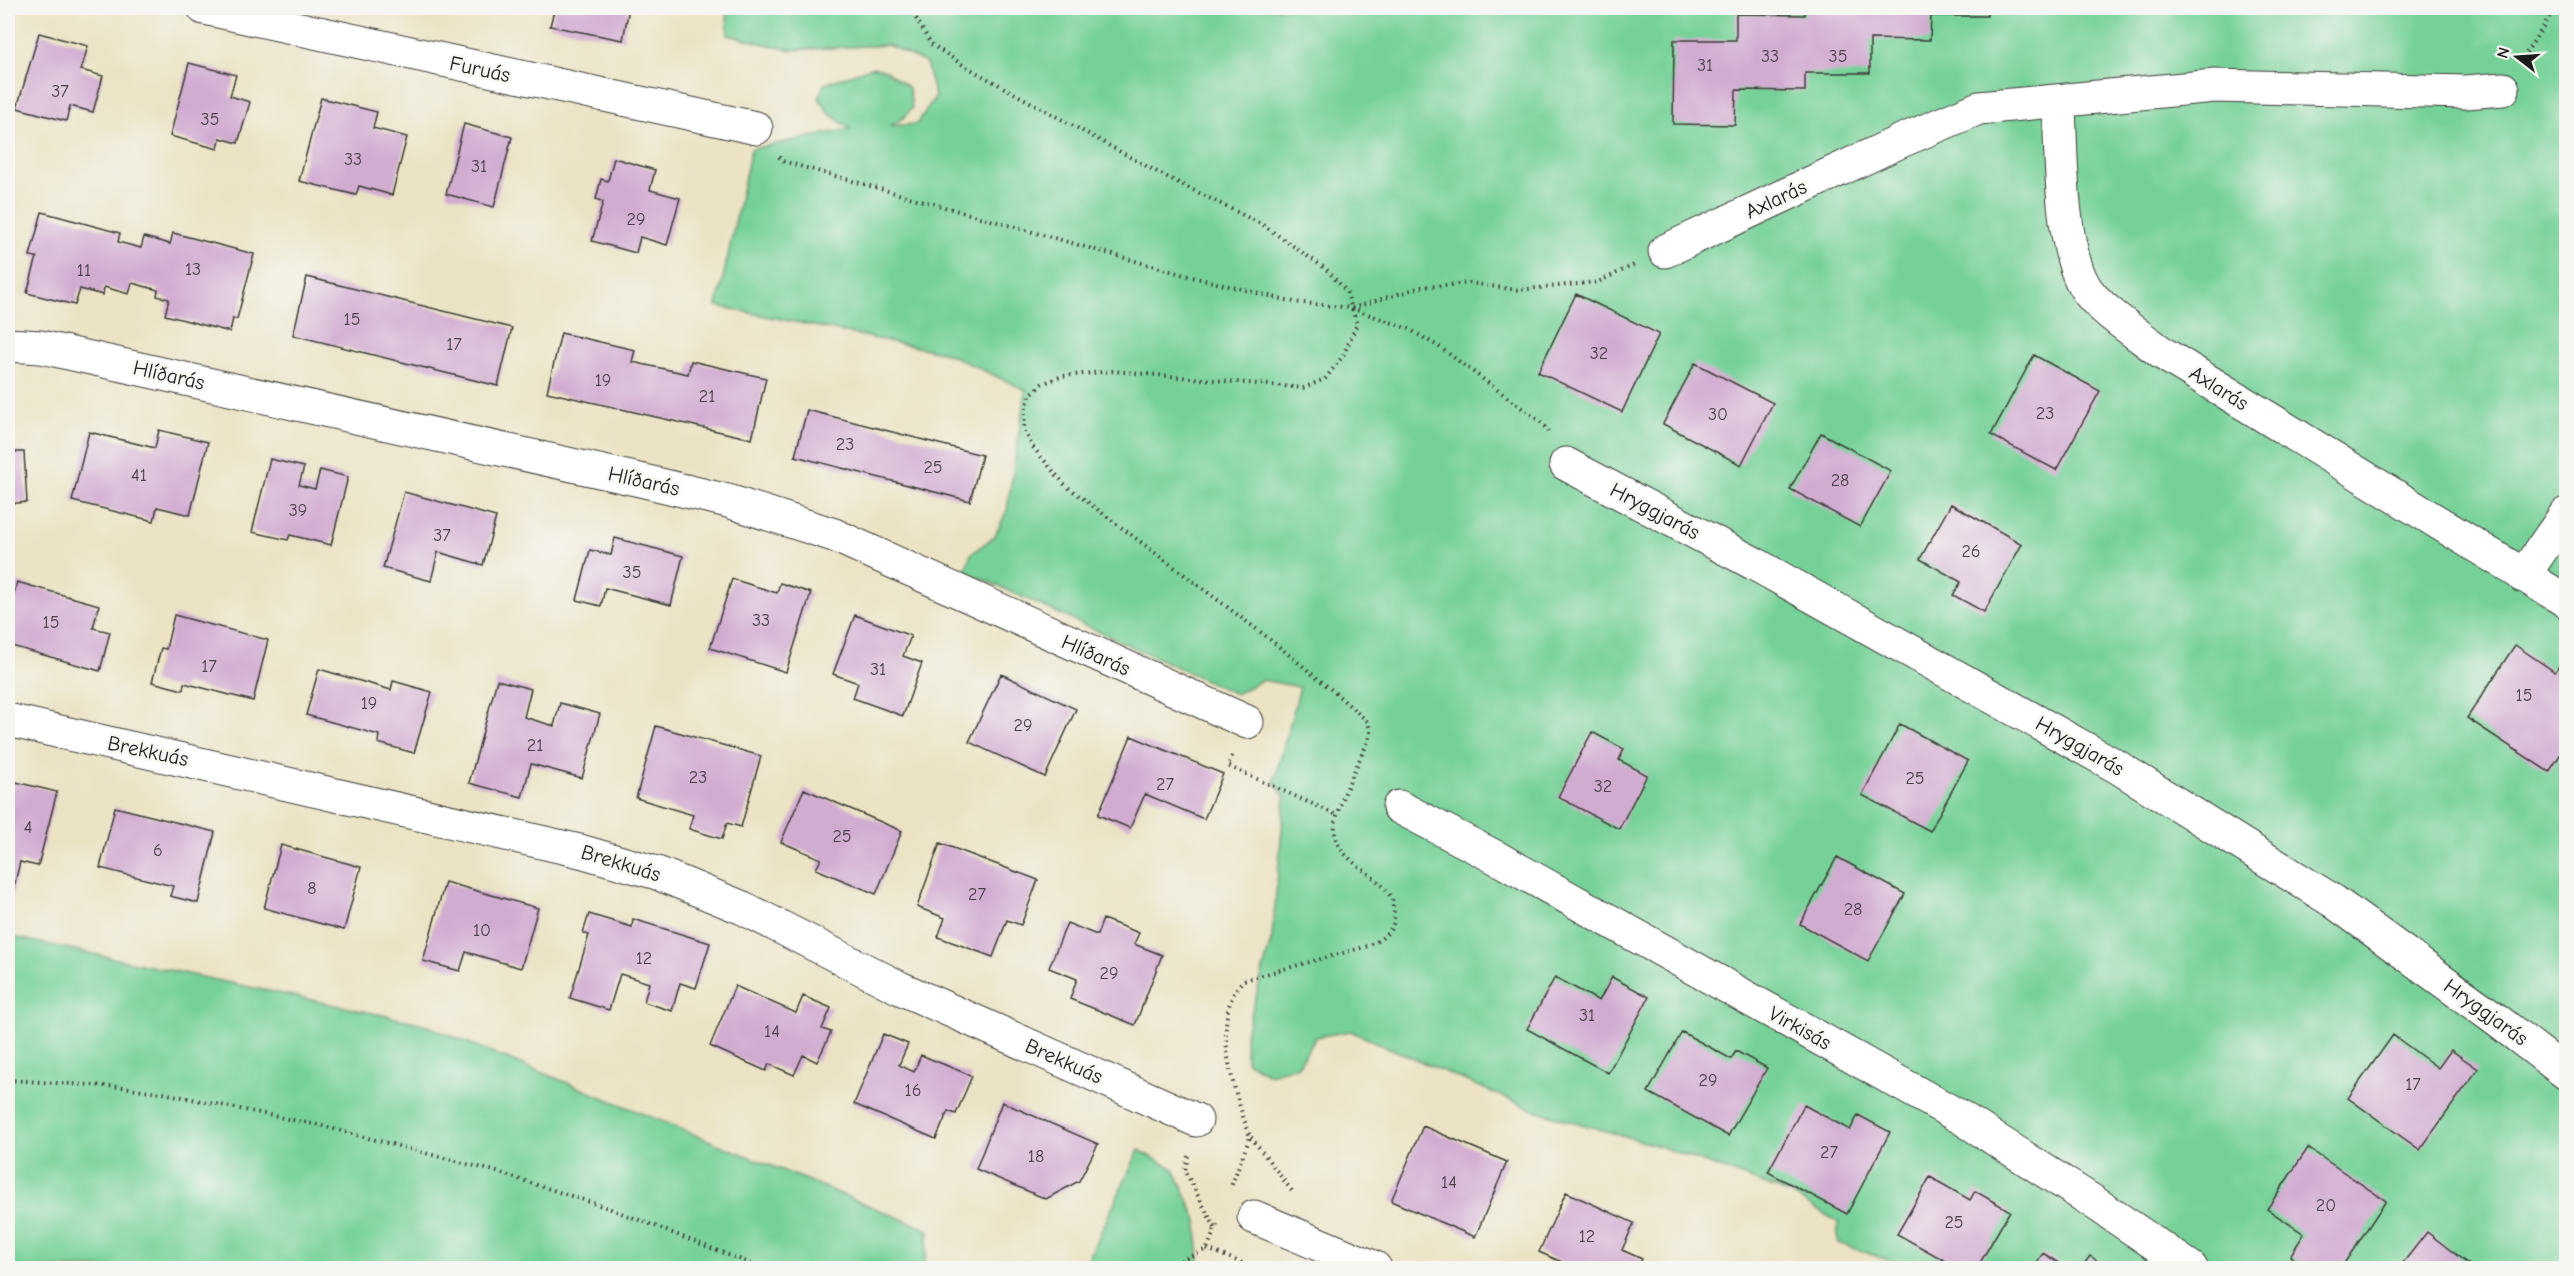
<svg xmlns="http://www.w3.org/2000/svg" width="2574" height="1276" font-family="'Comic Neue',sans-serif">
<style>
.green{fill:#76d198;stroke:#49765a;stroke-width:1.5}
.building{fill:#d1acd1}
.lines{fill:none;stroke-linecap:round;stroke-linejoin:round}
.minor-casing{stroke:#3b3a35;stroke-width:35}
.path{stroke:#3b3a35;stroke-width:4;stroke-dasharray:1.5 4.5;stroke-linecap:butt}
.minor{stroke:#fff;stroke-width:33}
.labels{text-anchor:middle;stroke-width:5;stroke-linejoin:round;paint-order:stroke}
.number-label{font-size:18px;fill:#494049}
.street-label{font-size:21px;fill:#1c1c1c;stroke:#f6f6f2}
</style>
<rect width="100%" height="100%" fill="#f6f6f2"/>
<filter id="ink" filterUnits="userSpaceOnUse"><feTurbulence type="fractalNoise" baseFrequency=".0167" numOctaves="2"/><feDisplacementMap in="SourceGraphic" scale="12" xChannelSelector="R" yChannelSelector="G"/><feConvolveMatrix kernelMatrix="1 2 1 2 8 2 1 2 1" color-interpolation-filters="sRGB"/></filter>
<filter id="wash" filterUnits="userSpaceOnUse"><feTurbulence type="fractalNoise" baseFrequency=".008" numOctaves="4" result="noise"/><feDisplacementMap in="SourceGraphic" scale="24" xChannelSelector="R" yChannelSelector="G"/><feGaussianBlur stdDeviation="1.35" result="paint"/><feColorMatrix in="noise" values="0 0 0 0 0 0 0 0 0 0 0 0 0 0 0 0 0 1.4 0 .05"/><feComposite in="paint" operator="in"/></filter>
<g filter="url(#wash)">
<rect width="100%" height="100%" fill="#ebe3c4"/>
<path class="green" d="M727,8H2566V1268H1911L1838,1243V1222L1789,1193L1662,1147L1536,1111L1350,1031L1316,1037L1298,1066L1269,1074L1246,1061L1245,1037L1272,937L1285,797L1274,782L1300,687L1262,680L1236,694L965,571L971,554L995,536L1007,510L1026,390L946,353L717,306L751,149L850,129L829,113L819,98L824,84L873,67L885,70L909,88L912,108L903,118L890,126L917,124L935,97L926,63L888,45L791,50L728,35Z
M8,936L420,1023L929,1230L924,1268H8Z
M1139,1150L1174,1169L1197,1220L1199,1268H1084Z"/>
<g id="blocks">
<path class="building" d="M544,8H629L623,40L550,26L554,11Z
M1805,8H1987V16H1931L1930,40L1870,39V73H1805V91L1736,90L1735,125L1673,124L1674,40H1736V14L1805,15Z
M39,33L88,46L81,70L103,76L93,112L70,106L66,121L17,108Z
M189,63L236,75L230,96L250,102L238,143L220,138L218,149L170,136Z
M321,98L377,112L373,128L407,137L392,195L359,186L356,195L299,181Z
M464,124L512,137L494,207L446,194Z
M614,158L655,170L650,190L680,198L667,245L640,237L636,253L592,241L603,202L596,199L601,179L608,181Z
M42,212L120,233L118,242L141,248L144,237L170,244L173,233L254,254L237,319L233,318L230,332L165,315L169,299L157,296L158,290L132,283L129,294L104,287L103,295L80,289L75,305L27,293L37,257L30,256Z
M307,277L512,328L498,386L293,335Z
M1576,294L1659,334L1622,412L1538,372Z
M561,333L635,350L632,362L688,374L691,361L766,378L752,439L547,392Z
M2034,355L2100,391L2056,470L1991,435Z
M1695,363L1773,403L1741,465L1663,424Z
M807,410L982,455L970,501L795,456Z
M8,422L11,452H24L27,502L8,504Z
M159,430L208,442L190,515L157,507L154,521L72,501L89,432L155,448Z
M1821,433L1891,471L1860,527L1790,489Z
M270,459L304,467L299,485L315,489L320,470L348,477L331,545L290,535L288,540L252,532Z
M404,492L496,517L483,565L438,552L431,581L383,568Z
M1951,504L2022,544L1984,612L1953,595L1961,582L1920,559Z
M615,538L683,556L671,605L605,588L601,606L577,600L590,550L611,555Z
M732,579L777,593L780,583L811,593L786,672L710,648Z
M17,582L99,605L93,628L110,632L100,671L8,645V616Z
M174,615L268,640L253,701L184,683L183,690L152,682L161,648L166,649Z
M855,615L911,636L903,656L922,663L903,716L853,698L858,683L833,674Z
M2515,645L2555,672L2565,658L2566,659V746L2549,772L2467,718Z
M319,669L391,690L393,681L432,692L414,753L378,743L379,735L306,715Z
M1001,674L1076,709L1045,777L969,742Z
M497,680L531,689L524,717L554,726L560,703L600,714L582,778L531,764L522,797L469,783Z
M1900,724L1968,761L1930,831L1862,795Z
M656,726L761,756L741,827L727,823L722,839L689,829L693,815L636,798Z
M1592,732L1624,749L1619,760L1647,775L1619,829L1558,797Z
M1131,736L1223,774L1204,819L1145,794L1130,828L1098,815Z
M8,780L57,792L38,866L20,862L11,899L8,898Z
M804,789L902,831L876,894L816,869L821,859L781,842Z
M115,807L215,832L198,903L170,896L173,886L100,868Z
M940,843L1038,880L1021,925L1007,920L993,957L938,937L945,918L917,907Z
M281,845L361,867L344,930L264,908Z
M1837,857L1905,894L1868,961L1800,924Z
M445,882L538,908L521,968L466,952L460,971L423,961Z
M589,914L632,927L633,919L710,943L696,988L680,983L672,1011L644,1002L649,983L620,974L609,1010L570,998L589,935L583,933Z
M1103,919L1139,933L1134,944L1162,955L1135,1025L1070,999L1077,979L1049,968L1067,923L1097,935Z
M1555,977L1599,1001L1612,977L1649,997L1608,1073L1527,1029Z
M735,986L796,1013L803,996L831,1008L822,1029L831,1032L817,1062L803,1055L794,1075L769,1064L766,1071L710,1046Z
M1682,1032L1731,1059L1736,1051L1767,1068L1728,1136L1648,1092Z
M883,1034L908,1044L899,1065L914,1072L921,1055L972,1076L956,1114L948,1111L936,1139L854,1104Z
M2393,1035L2438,1068L2451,1050L2478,1069L2420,1150L2348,1098Z
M1002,1102L1098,1144L1079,1181L1046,1199L976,1169Z
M1804,1105L1850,1130L1858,1115L1890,1132L1847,1214L1768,1172Z
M1423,1126L1507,1162L1475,1237L1391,1201Z
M2308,1148L2386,1201L2341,1268H2308L2290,1256L2304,1234L2267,1209Z
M1930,1177L1970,1200L1975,1191L2010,1211L1977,1268H1958L1897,1234Z
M1566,1192L1634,1223L1622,1250L1642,1259L1638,1268H1570L1571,1266L1539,1252Z
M2427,1232L2473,1268H2399Z
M2043,1253L2066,1268H2033Z
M2090,1256L2108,1268H2081Z"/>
</g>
</g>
<g filter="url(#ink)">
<use href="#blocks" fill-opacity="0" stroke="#3b3a35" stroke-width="1.5"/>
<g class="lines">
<g class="minor-casing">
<path id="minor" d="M204,8L756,128
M2059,101C2061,149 2060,247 2085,287C2097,308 2142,337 2162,353L2566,601
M1665,251L1901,141L1979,108L2215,86L2466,92L2503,89
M8,345L41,347L644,481L728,501L834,535L1247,722
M1566,464L1755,564L2116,766L2333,901L2494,1018L2566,1073
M2523,576L2566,514
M8,720L580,851L657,873L743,908L900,988L1196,1120
M1399,807L1497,858L1962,1118L2092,1201L2191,1268
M1254,1217L1375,1268"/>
</g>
<path class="path" d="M910,8L931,44L963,65L1157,172L1263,225L1326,269L1346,291L1357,324L1343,356L1325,379L1303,388L1113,371L1062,376L1042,384L1031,394L1025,410L1024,429L1032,446L1065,485L1267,637L1333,691L1368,722L1370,732L1368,742C1359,761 1332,814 1335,833C1339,864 1380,873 1392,899C1393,902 1393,908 1394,912C1397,930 1382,939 1368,946L1244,980C1207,1015 1236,1096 1250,1137L1230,1189
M2523,58L2555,8
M779,157L782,161L1188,276L1294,302L1351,308L1409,329L1441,348L1542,423L1548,432
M1352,308L1421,287L1470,283L1517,290L1598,282L1634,265
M1232,756L1228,766L1337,815
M8,1080L122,1087L163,1093L322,1126L494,1171L611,1209L762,1268
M1251,1137L1292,1191
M1188,1156L1185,1171L1215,1228
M1207,1249L1255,1268
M1164,1268L1207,1249L1217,1224"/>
<use href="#minor" class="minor"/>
</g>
</g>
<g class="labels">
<g class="number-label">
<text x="1770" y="62">33</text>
<text x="1838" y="62">35</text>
<text x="1705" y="71">31</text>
<text x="60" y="97">37</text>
<text x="210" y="125">35</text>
<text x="353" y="165">33</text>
<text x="479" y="172">31</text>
<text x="636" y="225">29</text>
<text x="193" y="275">13</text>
<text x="84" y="276">11</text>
<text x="352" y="325">15</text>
<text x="454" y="350">17</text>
<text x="1599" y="359">32</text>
<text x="603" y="386">19</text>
<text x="707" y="402">21</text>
<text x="2045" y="419">23</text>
<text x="1718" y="420">30</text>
<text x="845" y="450">23</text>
<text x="933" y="473">25</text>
<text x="139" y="481">41</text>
<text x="1840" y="486">28</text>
<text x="298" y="516">39</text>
<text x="442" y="541">37</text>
<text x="1971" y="557">26</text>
<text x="632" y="578">35</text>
<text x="761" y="626">33</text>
<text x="51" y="628">15</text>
<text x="209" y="672">17</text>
<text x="878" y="675">31</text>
<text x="2524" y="701">15</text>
<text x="369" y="709">19</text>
<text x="1023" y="731">29</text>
<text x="535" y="751">21</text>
<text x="698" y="783">23</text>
<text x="1915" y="784">25</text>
<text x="1165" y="790">27</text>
<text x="1603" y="792">32</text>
<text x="28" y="833">4</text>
<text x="842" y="842">25</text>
<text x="158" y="856">6</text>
<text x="312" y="894">8</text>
<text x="977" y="900">27</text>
<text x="1853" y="915">28</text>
<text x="482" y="936">10</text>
<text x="644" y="964">12</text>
<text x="1109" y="979">29</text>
<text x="1587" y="1021">31</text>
<text x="772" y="1037">14</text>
<text x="1708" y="1086">29</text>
<text x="2413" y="1090">17</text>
<text x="913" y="1096">16</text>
<text x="1829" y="1158">27</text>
<text x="1036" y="1162">18</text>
<text x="1449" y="1188">14</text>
<text x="2326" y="1211">20</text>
<text x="1954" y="1228">25</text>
<text x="1587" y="1242">12</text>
</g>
<g class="street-label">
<text transform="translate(480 69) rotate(12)" y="7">Furuás</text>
<text transform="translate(1776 199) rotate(-25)" y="7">Axlarás</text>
<text transform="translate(169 375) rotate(13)" y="7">Hlíðarás</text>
<text transform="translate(2219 388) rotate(32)" y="7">Axlarás</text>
<text transform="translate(644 481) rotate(13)" y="7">Hlíðarás</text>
<text transform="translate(1655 511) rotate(28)" y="7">Hryggjarás</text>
<text transform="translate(1096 655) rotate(24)" y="7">Hlíðarás</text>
<text transform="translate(2080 746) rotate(30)" y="7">Hryggjarás</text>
<text transform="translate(148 751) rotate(12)" y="7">Brekkuás</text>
<text transform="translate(621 863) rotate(17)" y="7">Brekkuás</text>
<text transform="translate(2486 1012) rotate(36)" y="7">Hryggjarás</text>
<text transform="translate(1800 1028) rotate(29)" y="7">Virkisás</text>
<text transform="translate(1064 1061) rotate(24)" y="7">Brekkuás</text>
</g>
</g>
<rect width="2574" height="1276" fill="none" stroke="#f6f6f2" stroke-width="30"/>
<g transform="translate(2517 57) rotate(287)" stroke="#f6f6f2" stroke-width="4.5" paint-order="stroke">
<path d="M0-4.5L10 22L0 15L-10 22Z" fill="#1c1c1c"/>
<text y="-9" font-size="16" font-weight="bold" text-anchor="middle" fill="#1c1c1c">N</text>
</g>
</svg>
